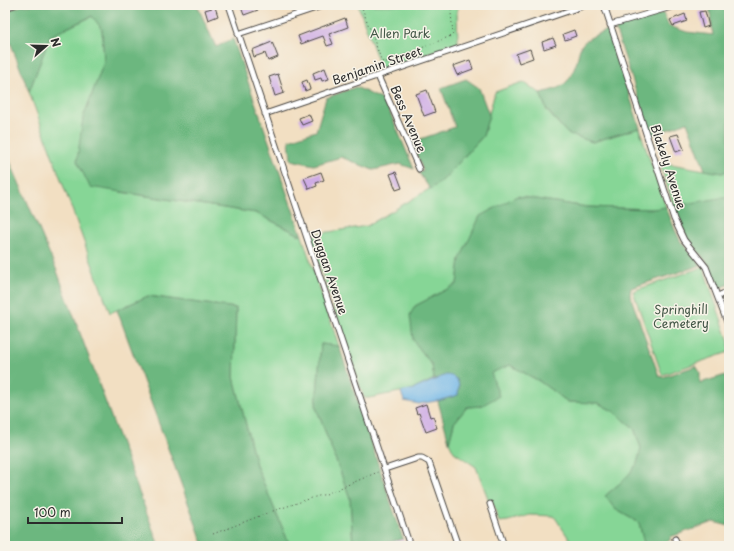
<svg xmlns="http://www.w3.org/2000/svg" width="734" height="551" font-family="'Playpen Sans',sans-serif">
<style>
.built{fill:#ecd1e9}
.green{fill:#86d696;stroke:#588060}
.forest{fill:#6cb77f;stroke:#4c7155}
.water{fill:#72b7e8;stroke:#4e718a}
.building{fill:#ceace5}
.lines{fill:none;stroke-linecap:round;stroke-linejoin:round}
.street-casing{stroke:#494642;stroke-width:7}
.path{stroke:#494642;stroke-width:1;stroke-dasharray:1 3;stroke-linecap:butt}
.street{stroke:#fff;stroke-width:5}
.labels{text-anchor:middle;stroke-width:3;stroke-linejoin:round;paint-order:stroke}
.park-label{font-size:12px;fill:#425646;stroke:#f7f3e8}
.street-label{font-size:12px;fill:#2b2b2b;stroke:#f7f3e8}
</style>
<rect width="100%" height="100%" fill="#f7f3e8"/>
<filter id="ink" filterUnits="userSpaceOnUse"><feTurbulence type="fractalNoise" baseFrequency=".025" numOctaves="2"/><feDisplacementMap in="SourceGraphic" scale="8" xChannelSelector="R" yChannelSelector="G"/><feConvolveMatrix kernelMatrix="1 2 1 2 8 2 1 2 1" color-interpolation-filters="sRGB"/></filter>
<filter id="wash" filterUnits="userSpaceOnUse"><feTurbulence type="fractalNoise" baseFrequency=".012" numOctaves="4" result="noise"/><feDisplacementMap in="SourceGraphic" scale="16" xChannelSelector="R" yChannelSelector="G"/><feGaussianBlur stdDeviation="0.9" result="paint"/><feColorMatrix in="noise" values="0 0 0 0 0 0 0 0 0 0 0 0 0 0 0 0 0 1.4 0 .05"/><feComposite in="paint" operator="in"/></filter>
<g filter="url(#wash)">
<rect width="100%" height="100%" fill="#f2dfc2"/>
<path class="built" d="M403,539L405,546H372Z"/>
<path class="green" d="M358,5H459L457,12L458,43L381,70Z
M93,16L102,29L104,62L83,118L120,192L256,213L302,236L339,346L321,344L316,407L350,498L353,546H290L256,465L234,377L236,308L148,296L110,313L29,92L50,36Z
M523,82L540,93L547,111L567,133L593,142L639,128L666,207L653,209L587,207L517,196L460,259L457,284L415,306L413,340L432,365L434,379L414,389L369,398H364L309,235L367,226L441,182L483,136L495,92Z
M659,162L722,173L729,170V198L674,206Z
M703,267L729,342V352L662,375L633,291Z
M510,365L539,381L568,402L598,403L613,411L634,428L641,448L637,464L626,478L605,496L615,509L639,523L644,543L637,546H574L554,516L530,515L508,521L499,522L492,500L489,501L476,467L454,452L449,442L454,423L467,407L481,406L491,372Z"/>
<path class="forest" d="M24,5H197L216,47L233,39L302,236L256,213L90,187L77,161L83,118L104,62L102,29L92,16L50,36L29,92L5,28V11Z
M709,5H729V170L722,173L705,170L687,122L651,136L615,28L663,13L669,26L687,32L713,35Z
M608,30L643,137L639,128L592,142L567,133L547,110L540,93C563,88 569,85 577,61C578,56 579,50 581,46C586,38 600,33 608,30Z
M466,79L479,88L489,115L483,136L441,182L430,189L419,173L423,171L412,142L455,127L441,88Z
M356,87L385,101L414,169L400,164L373,170L341,157L314,165L291,160L289,140L316,131L326,98Z
M5,150L57,271L159,546H5Z
M517,196L587,207L653,209L666,207L675,230L681,242L701,265L631,288L630,295L659,376L663,377L696,366L700,372V383L729,374V526L714,522L670,537L671,539L662,546H637L644,543L639,523L615,509L605,496L626,478L637,464L641,448L634,428L613,411L598,403L568,402L539,381L510,365L491,373L499,396L481,406L467,407L454,423L449,442L438,401L458,395L459,386L457,379H434L432,365L413,340L410,315L415,306L457,284L460,259L480,216Z
M720,198H729V284L719,289L709,265L687,238L682,227L674,206Z
M148,296L236,308L234,377L256,465L290,546H204L117,310Z
M321,344L339,346L403,539L372,546H353L350,498L316,407Z"/>
<path class="water" d="M446,375C459,376 460,384 458,395L441,400L419,404L404,401L401,392L414,389Z"/>
<g id="blocks">
<path class="building" d="M246,5H257L258,10L244,15L241,7Z
M215,7L218,16L208,20L205,10Z
M705,11L709,26L703,28L699,12Z
M685,14L687,21L673,26L670,20Z
M345,18L348,27L329,34L333,44L327,46L323,36L301,44L298,36Z
M574,30L576,36L565,40L563,34Z
M553,38L556,45L544,49L542,42Z
M272,42L278,57L268,61L265,53L254,57L252,50Z
M530,49L533,58L519,63L516,54Z
M470,60L473,69L457,75L453,66Z
M325,68L329,79L322,81L321,78L315,80L313,73Z
M278,74L284,93L275,96L269,77Z
M307,80L310,89L305,91L302,82Z
M427,90L435,112L424,116L416,94Z
M309,114L312,121L302,125L299,118Z
M678,134L684,149L676,152L670,136Z
M321,172L324,180L316,183L317,186L309,189L304,178Z
M396,172L402,188L396,190L390,174Z
M426,404L430,417L433,416L437,428L426,432L419,413L417,414L415,408Z"/>
</g>
</g>
<g filter="url(#ink)">
<use href="#blocks" fill-opacity="0" stroke="#494642" stroke-width="1"/>
<g class="lines">
<g class="street-casing">
<path id="street" d="M229,5L410,546
M604,5L674,219L684,240L706,267L729,327
M5,8L14,5
M610,25L678,5
M238,34L325,5
M378,76L419,169
M265,114L586,5
M718,296L729,291
M385,469L418,458H422L429,462L458,546
M490,504L504,546
M675,539L678,546"/>
</g>
<path class="path" d="M361,5L381,59L383,62H387L451,36L453,34L451,13V5
M213,534L270,512L315,497L326,494L378,472"/>
<use href="#street" class="street"/>
</g>
</g>
<g class="labels">
<g class="park-label">
<text x="400" y="38">Allen Park</text>
<text x="681" y="314">Springhill<tspan x="681" dy="14">Cemetery</tspan></text>
</g>
<g class="street-label">
<text transform="translate(377 66) rotate(-19)" y="4">Benjamin Street</text>
<text transform="translate(408 119) rotate(67)" y="4">Bess Avenue</text>
<text transform="translate(668 167) rotate(72)" y="4">Blakely Avenue</text>
<text transform="translate(329 272) rotate(71)" y="4">Duggan Avenue</text>
</g>
</g>
<rect width="734" height="551" fill="none" stroke="#f7f3e8" stroke-width="20"/>
<g transform="translate(46 46) rotate(70)" stroke="#f7f3e8" stroke-width="3" paint-order="stroke">
<path d="M0-3L7 15L0 10L-7 15Z" fill="#2b2b2b"/>
<text y="-6" font-size="11" font-weight="bold" text-anchor="middle" fill="#2b2b2b">N</text>
</g>
<path d="M28 517v6h94v-6" fill="none" stroke="#2b2b2b" stroke-width="2"/>
<text x="34" y="517" font-size="12" fill="#2b2b2b" stroke="#f7f3e8" stroke-width="3" paint-order="stroke">100 m</text>
</svg>
